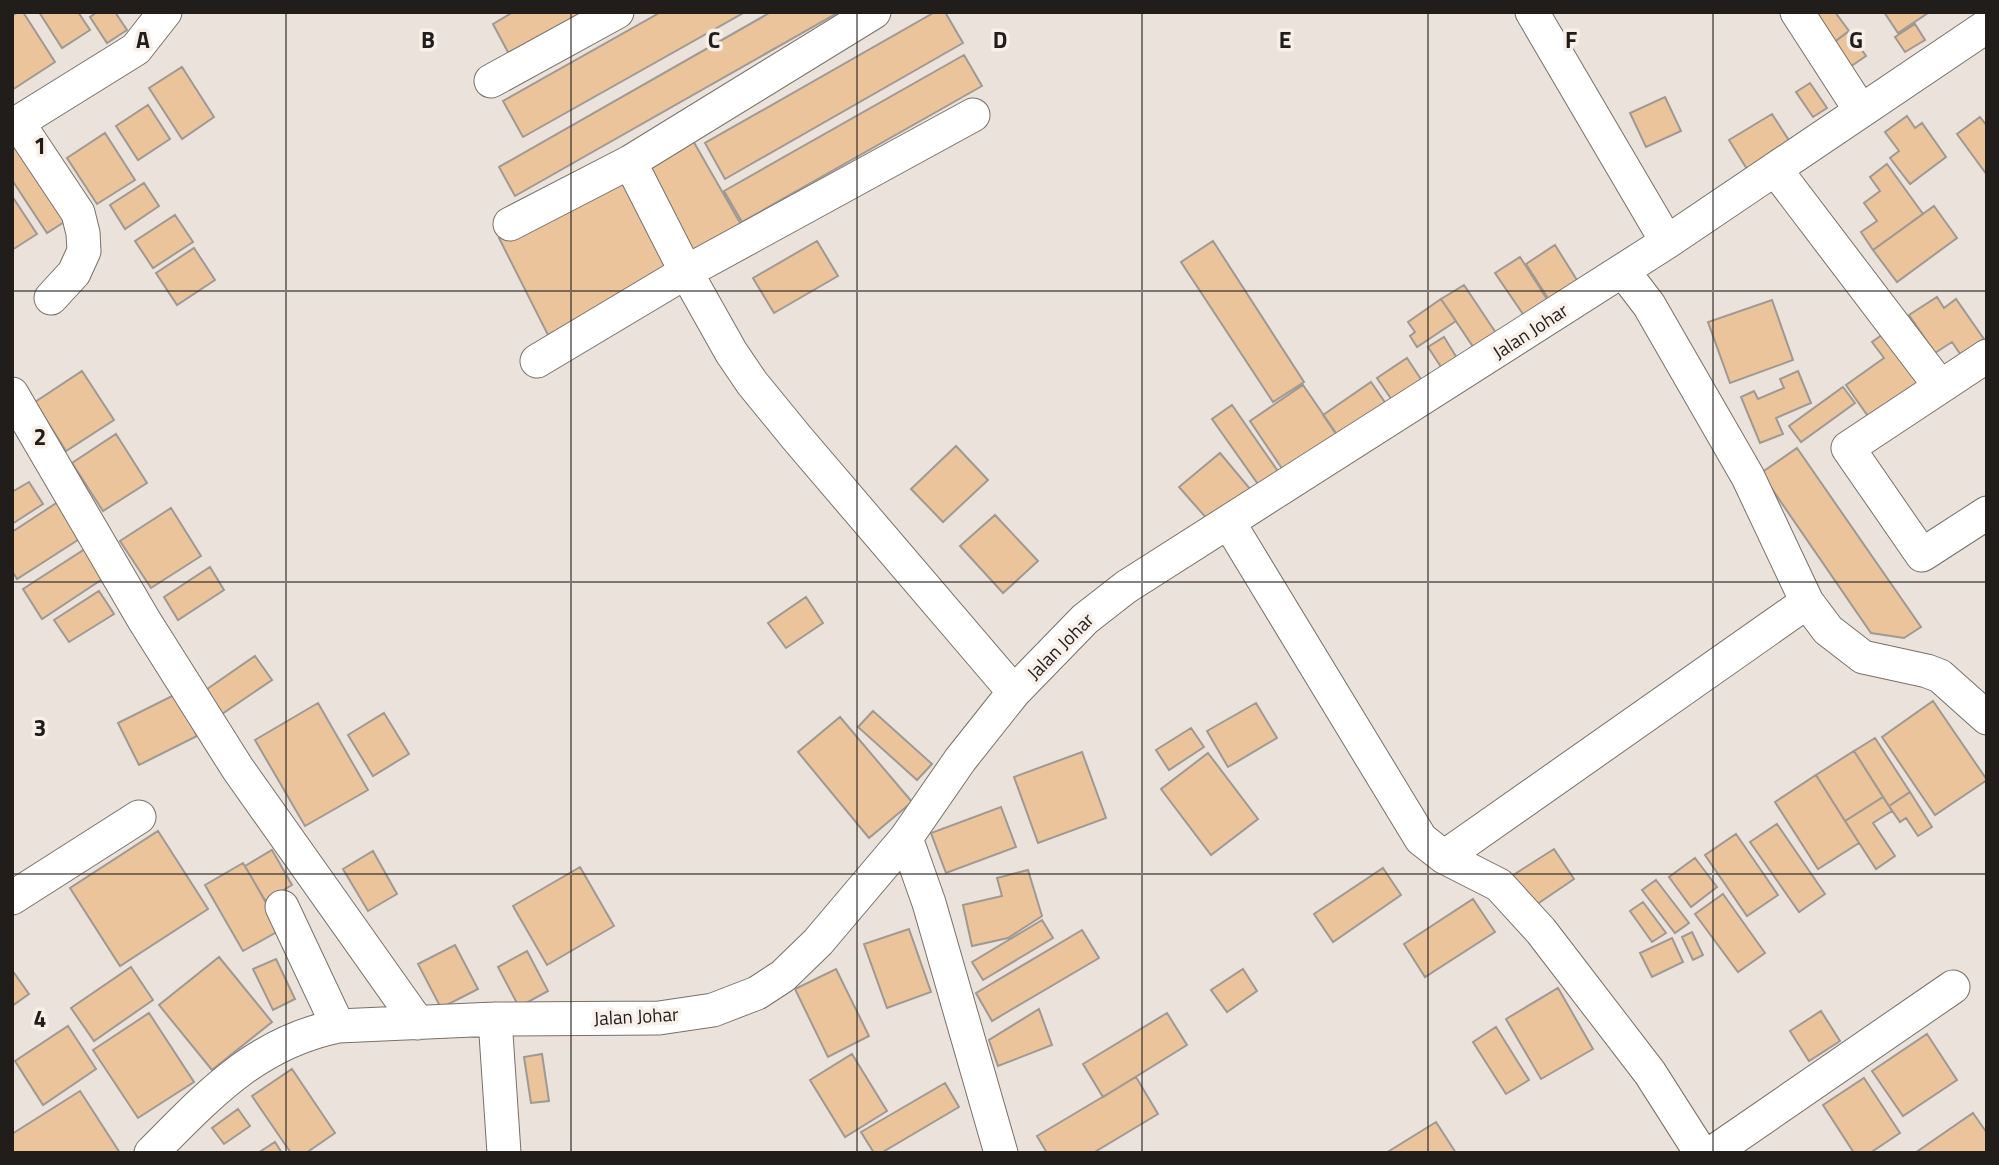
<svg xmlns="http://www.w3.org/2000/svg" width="1999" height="1165" font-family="'Titillium Web',sans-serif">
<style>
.building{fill:#ebc49c;stroke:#a09993;stroke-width:2}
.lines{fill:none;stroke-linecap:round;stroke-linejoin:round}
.minor-casing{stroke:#77716a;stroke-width:35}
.minor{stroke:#fff;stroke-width:33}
.grid{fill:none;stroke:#201d1a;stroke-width:2;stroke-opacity:0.55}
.labels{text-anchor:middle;stroke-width:7;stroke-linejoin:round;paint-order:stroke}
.street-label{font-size:19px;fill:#201d1a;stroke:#f7efe8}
.grid-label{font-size:23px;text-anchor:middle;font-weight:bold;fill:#201d1a;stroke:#f7efe8;stroke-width:7;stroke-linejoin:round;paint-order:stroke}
</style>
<rect width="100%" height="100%" fill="#eae2db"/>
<path class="building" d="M18,12H23L55,62L12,90V16Z
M39,12H78L90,30L62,48Z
M97,12H115L127,30L107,43L90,17Z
M513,12H583L509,54L493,24Z
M661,12H745L523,137L503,101Z
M771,12H839L515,196L499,167Z
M935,12H945L963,43L725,179L705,143Z
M1805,12H1835L1849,31L1829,46Z
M1884,12H1928V13L1898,33Z
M1915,24L1925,40L1905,52L1895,37Z
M1849,31L1866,56L1847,69L1829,46Z
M964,55L982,86L742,222L724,191Z
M182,67L214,117L182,139L149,88Z
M1810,83L1827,108L1813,117L1796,92Z
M1665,97L1681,131L1646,147L1630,113Z
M148,105L170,139L138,160L116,126Z
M1772,114L1790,142L1747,169L1729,140Z
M1907,116L1915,128L1922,123L1946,157L1910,184L1890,158L1899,151L1885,132Z
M1980,117L1987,126V175L1957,134Z
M105,133L135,180L97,204L67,158Z
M692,139L743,228L690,258L640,170Z
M27,141L75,215L47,233L12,180V150Z
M1887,164L1923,214L1873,250L1861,232L1877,221L1864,203L1880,191L1870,177Z
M622,175L671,272L548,335L499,238Z
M144,183L159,206L125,229L110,205Z
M12,196L37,234L12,250Z
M1934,206L1957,238L1897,282L1873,250Z
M175,215L193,242L153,268L135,241Z
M817,241L838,276L774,313L753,278Z
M1213,241L1304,382L1273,402L1181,262Z
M1555,245L1580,285L1551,303L1526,264Z
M194,248L215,280L177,305L156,273Z
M1520,257L1552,307L1529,323L1495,273Z
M1464,285L1500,339L1478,354L1441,299Z
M1937,297L1944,308L1956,299L1986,342L1963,358L1952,342L1935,353L1909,315Z
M1441,299L1456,321L1417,347L1410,336L1415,332L1408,322Z
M1772,300L1793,360L1730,383L1708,322Z
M1886,332L1922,382L1870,419L1846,385L1884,358L1872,342Z
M1444,337L1460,363L1445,373L1428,347Z
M1407,358L1428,390L1398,409L1377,378Z
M82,371L114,420L66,451L35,402Z
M1798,371L1811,403L1776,418L1783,434L1760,443L1741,397L1754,391L1758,399L1784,388L1780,379Z
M1371,382L1391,411L1343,444L1323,415Z
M1303,385L1338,436L1285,473L1250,421Z
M1843,387L1855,403L1801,442L1789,426Z
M1232,405L1284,480L1265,494L1212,419Z
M116,434L147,483L103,511L72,463Z
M956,446L988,480L943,522L911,489Z
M1797,448L1921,627L1904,638L1871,633L1761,473Z
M1220,453L1256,496L1216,529L1179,487Z
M29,482L43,504L12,524V492Z
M61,500L84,536L17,579L12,571V532Z
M171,508L201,556L151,588L120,541Z
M995,515L1038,561L1003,593L960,546Z
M85,549L104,578L42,619L23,589Z
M210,567L224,590L178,620L164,597Z
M99,591L114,614L69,642L54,620Z
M806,597L823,623L786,648L768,623Z
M255,656L272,680L216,718L200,694Z
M176,694L197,736L139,765L118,723Z
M1933,701L1987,780L1935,815L1882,737Z
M318,703L368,790L305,826L255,740Z
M1256,703L1277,738L1228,767L1207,731Z
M873,711L932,764L917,780L858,727Z
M384,713L409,754L373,776L348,735Z
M840,717L912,802L869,838L798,752Z
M1191,728L1204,747L1169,770L1156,750Z
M1875,738L1910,792L1889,806L1854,751Z
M1854,751L1883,797L1845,821L1816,775Z
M1082,752L1106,818L1038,843L1014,777Z
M1208,753L1258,819L1211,855L1161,789Z
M1816,775L1859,843L1818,869L1775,802Z
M1910,792L1932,827L1918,836L1906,818L1900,822L1889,806Z
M1883,797L1892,811L1873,823L1895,856L1876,869L1845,821Z
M1001,807L1016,847L946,873L931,833Z
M1777,824L1825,894L1799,912L1750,842Z
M158,831L208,909L120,966L70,888Z
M1736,834L1778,895L1747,916L1705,855Z
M1554,849L1574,879L1527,911L1507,879Z
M272,850L292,885L265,901L245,866Z
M373,851L397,894L368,911L343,869Z
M1695,858L1717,887L1691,907L1669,877Z
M243,863L282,929L243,951L205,885Z
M580,867L614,926L547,965L513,906Z
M1383,868L1401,895L1333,942L1314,914Z
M1028,870L1042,916L1008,938L972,946L963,905L1002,896L997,878Z
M1656,880L1689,923L1675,933L1642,890Z
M1723,894L1765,953L1738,972L1695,914Z
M1473,899L1495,932L1425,977L1404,944Z
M1643,902L1666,933L1652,942L1630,911Z
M1042,920L1053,938L983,980L972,962Z
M909,929L931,992L887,1008L864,944Z
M1082,930L1099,958L992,1021L976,993Z
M1692,932L1703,955L1693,960L1682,937Z
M1672,938L1683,962L1652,977L1640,953Z
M455,945L478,989L441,1008L418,964Z
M527,951L548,991L519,1007L498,967Z
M219,957L272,1022L212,1070L159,1005Z
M276,959L295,999L273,1010L253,969Z
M131,967L153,1000L94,1041L71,1008Z
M836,969L869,1036L828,1057L795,989Z
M1243,969L1257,991L1227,1012L1211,990Z
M12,970L29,994L12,1006Z
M1558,988L1593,1049L1541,1079L1506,1019Z
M1039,1009L1052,1045L998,1066L989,1040Z
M1821,1011L1840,1041L1809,1061L1790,1031Z
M149,1013L194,1082L138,1118L93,1050Z
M1167,1013L1187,1045L1103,1097L1083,1064Z
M68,1026L96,1069L43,1105L15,1061Z
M1496,1027L1529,1080L1506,1094L1473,1042Z
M1927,1034L1957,1080L1903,1116L1872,1071Z
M542,1054L549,1101L531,1103L524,1057Z
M852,1054L887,1111L845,1137L810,1080Z
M292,1069L335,1133L306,1153H291L252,1096Z
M1136,1077L1158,1114L1093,1153H1047L1037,1136Z
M1864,1078L1900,1133L1870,1153H1854L1823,1105Z
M945,1083L959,1107L881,1153H874L861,1132Z
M80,1091L120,1153H12V1134Z
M238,1109L250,1126L224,1144L212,1128Z
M1973,1113L1987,1133V1153H1915Z
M1436,1122L1456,1153H1386Z
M275,1142L282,1153H258Z"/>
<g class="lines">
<g class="minor-casing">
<path id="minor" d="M1532,12L1667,242
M1797,12L1861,111
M491,81L617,12
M18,123L78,213L83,233L84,251L74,273L51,298
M12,126L136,49L165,12
M630,162L686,272L731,352L752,383L797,438L1014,692
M1775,169L1940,386
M510,224L630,162L874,12
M1623,271L1649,305L1748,477L1807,602L1828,630L1863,657L1927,671L1940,676L1987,718
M1987,356L1848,448L1922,555L1987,513
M537,361L686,272L973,115
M12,394L144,620L238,769L418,1023
M1229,523L1421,839L1444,857L1499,885L1541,931L1650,1073L1701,1153
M906,838L929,903L1001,1153
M1444,857L1807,602
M12,898L139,817
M282,907L338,1026
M495,1019L504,1153
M151,1153C208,1096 255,1043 338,1026L495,1019L659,1018L713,1010L757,993L783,976L818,942L906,838L960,760L1014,692L1085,619L1126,587L1667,242L1987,26
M1712,1153L1953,987"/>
</g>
<use href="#minor" class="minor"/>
</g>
<path class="grid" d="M286,12V1153M571,12V1153M857,12V1153M1142,12V1153M1428,12V1153M1713,12V1153M12,291H1987M12,582H1987M12,874H1987"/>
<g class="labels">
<g class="street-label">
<text transform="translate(1530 331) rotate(-33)" y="7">Jalan Johar</text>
<text transform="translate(1060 646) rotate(-45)" y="7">Jalan Johar</text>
<text transform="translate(636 1016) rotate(-3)" y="7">Jalan Johar</text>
</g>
</g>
<g class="grid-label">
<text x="143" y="48">A</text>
<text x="428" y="48">B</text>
<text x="714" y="48">C</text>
<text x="1000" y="48">D</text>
<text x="1285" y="48">E</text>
<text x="1571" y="48">F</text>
<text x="1856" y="48">G</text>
<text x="40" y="154">1</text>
<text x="40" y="445">2</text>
<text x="40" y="736">3</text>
<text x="40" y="1027">4</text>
</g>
<rect width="1999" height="1165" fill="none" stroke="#201d1a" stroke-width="28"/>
</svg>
